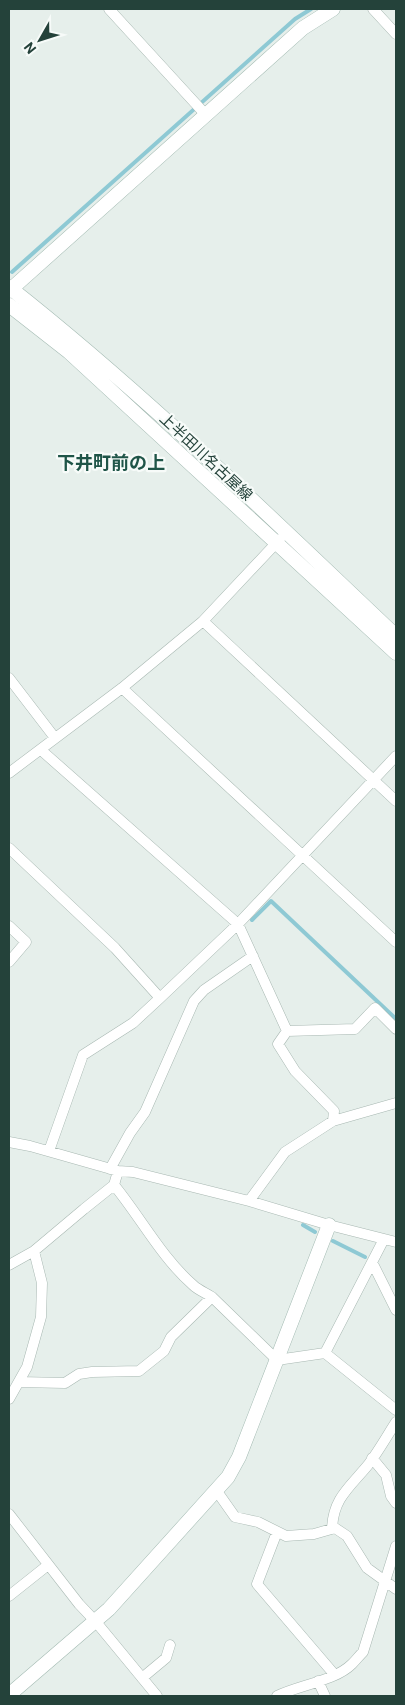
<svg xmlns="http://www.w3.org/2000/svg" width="405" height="1705" font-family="Roboto,'Noto Sans JP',sans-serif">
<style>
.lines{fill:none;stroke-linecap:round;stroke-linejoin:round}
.stream{stroke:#8ec9d4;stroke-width:4}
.street-casing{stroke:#a8b8b2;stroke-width:11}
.secondary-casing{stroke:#a4bbb3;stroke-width:15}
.street{stroke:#fff;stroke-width:10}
.secondary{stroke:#fff;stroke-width:14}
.labels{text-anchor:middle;stroke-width:4.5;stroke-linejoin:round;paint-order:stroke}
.street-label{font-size:15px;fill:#24423a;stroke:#f7fbf9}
.quarter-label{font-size:18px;font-weight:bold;fill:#1f5548;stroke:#f7fbf9}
</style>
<rect width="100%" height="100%" fill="#e6efeb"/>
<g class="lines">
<path class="stream" d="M12,272L295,19L311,9
M252,920L271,901L396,1019
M303,1225L315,1232
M333,1241L365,1257"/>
<g class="street-casing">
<path id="street" d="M109,9L206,115
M373,9L396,34
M203,621L396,801
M9,678L55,738
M122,688L396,942
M41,750L238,924L287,1031L278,1044L295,1071L334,1111L333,1121
M9,773L122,688L203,621L280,539
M9,848L115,948L160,998
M9,926L26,942L9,962
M287,1031L355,1029L375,1008L396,1029
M9,1142L30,1146L118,1171L133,1172L249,1201L329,1225L396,1242
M49,1151L83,1055L133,1023L160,998L238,924L396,756
M110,1169L130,1133L145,1112L194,1001L204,990L253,956
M249,1201L285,1152L333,1121L396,1103
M372,1262L396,1310
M9,1265L34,1251L84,1209L114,1185L118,1171
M212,1297L277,1360L325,1353L396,1410
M325,1353L384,1239
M19,1382L65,1383L79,1374L92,1372L139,1371L164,1351L171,1337L212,1297C206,1293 198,1290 193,1285C161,1257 141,1218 114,1185
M9,1399L27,1367L41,1317L42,1283L34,1251
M372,1458L386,1475L391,1496L396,1503
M216,1490L235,1517L258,1522L286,1536L314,1534L335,1528L347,1536L367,1568L396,1589
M9,1514L79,1604L96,1622L157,1696
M332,1529C333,1498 350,1487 368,1465C378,1452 387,1436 396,1422
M277,1532L257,1584L334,1674
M9,1596L48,1565
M142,1678L166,1658L170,1645
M318,1681L325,1696
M277,1696C299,1685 335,1681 352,1664C356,1660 359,1656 363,1652L396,1546"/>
</g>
<g class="secondary-casing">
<path id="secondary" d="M9,287C146,395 270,517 396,636
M9,291L303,28L333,9
M9,305L69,352L396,653
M9,1695L109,1609L228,1477L239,1457L329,1225"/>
</g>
<use href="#street" class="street"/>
<use href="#secondary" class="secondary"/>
</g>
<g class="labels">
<g class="street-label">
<text transform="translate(206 457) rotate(43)" y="5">上半田川名古屋線</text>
</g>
<g class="quarter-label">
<text x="111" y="469">下井町前の上</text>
</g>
</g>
<rect width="405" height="1705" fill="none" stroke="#24423a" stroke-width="20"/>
<g transform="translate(40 40) rotate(231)" stroke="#f7fbf9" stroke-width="4" paint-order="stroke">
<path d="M0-4L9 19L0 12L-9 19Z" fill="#24423a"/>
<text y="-8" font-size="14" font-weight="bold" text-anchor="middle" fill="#24423a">N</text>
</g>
</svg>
